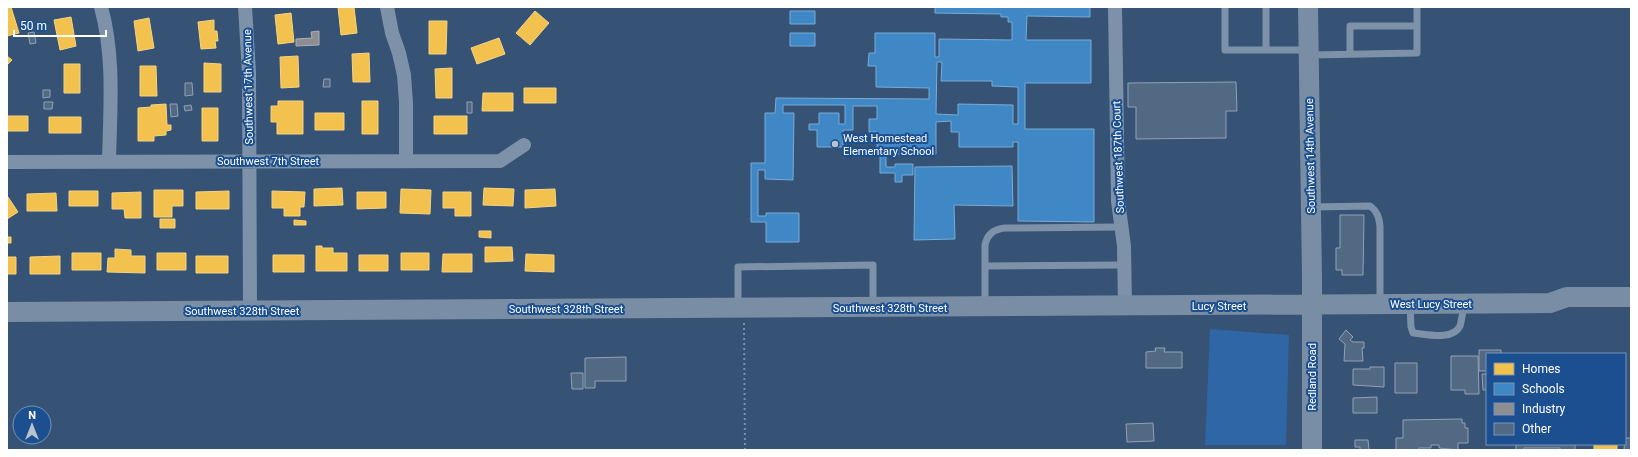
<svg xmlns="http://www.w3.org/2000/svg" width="1638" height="457" font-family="Roboto,sans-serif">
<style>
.green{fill:#2f66a5}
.homes{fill:#f2c14e;stroke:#f6d483}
.schools{fill:#3f88c5;stroke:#79acd6;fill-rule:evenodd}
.industry{fill:#8d8d92;stroke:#afafb3}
.building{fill:#526984;stroke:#92a2b6}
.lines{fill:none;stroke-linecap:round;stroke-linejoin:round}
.path{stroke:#7d92a8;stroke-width:2;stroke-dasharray:2 3;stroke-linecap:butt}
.lane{stroke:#7d92a8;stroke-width:7}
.street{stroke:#7d92a8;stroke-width:14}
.secondary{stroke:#798da4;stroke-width:20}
.poi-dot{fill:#b9c2ce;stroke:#1b4f8f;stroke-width:1.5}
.labels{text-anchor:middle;stroke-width:4;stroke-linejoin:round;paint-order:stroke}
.street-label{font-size:11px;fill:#fff;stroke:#1b4f8f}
.poi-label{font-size:11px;fill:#fff;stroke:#1b4f8f;text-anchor:start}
</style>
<rect width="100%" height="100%" fill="#365274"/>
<path class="green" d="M1210,329L1289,335L1286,445H1205Z"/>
<path class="homes" d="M7,7H11L19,33L7,36Z
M338,7H354L357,33L341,35Z
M535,11L549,23L530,45L516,33Z
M291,13L294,42L278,44L275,15Z
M71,17L76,46L60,50L54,20Z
M149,18L154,48L138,51L134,21Z
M214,20V31H217L218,41H215L216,48L201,49L198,22Z
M429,21H447L446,54H429Z
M499,38L505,54L477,64L471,48Z
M369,53L370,82H353L352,54Z
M7,56L12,60L7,65Z
M298,56L299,87L281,88L280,57Z
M204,63L221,64V92H204Z
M64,64H80V93H64Z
M140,66H156L157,96H140Z
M452,68V98H436L435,69Z
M524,88H556V103H524Z
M483,93H513V111H482Z
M278,101H303V134H277V122H271V106H278Z
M362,101H378V134H362Z
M166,104L167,125H171V130L166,131V135L154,136V141H138V108L151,107V105Z
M202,108H218V141H202Z
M315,113H344V130H315Z
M7,116H28V131H7Z
M434,116H467V134H434Z
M49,117H81V133H49Z
M342,188L343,205L314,206V189Z
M484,188L514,189L513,206L483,205Z
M401,189L431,190L430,214L400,213Z
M555,189L556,206L525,208V190Z
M154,190H183V206H172V217H154Z
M69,191H98V206H69Z
M229,191V209H196V192Z
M272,191L305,192L304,207H300V216H284V208H272Z
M141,192V218H125L124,209H112V193Z
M357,192H386V208L357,209Z
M443,192H471V216H455V208H443Z
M56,193L57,211H27V194Z
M8,197L18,212L7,219V198Z
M160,219H175V228H160Z
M294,220L306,221V225H294Z
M479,231H491V238L479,237Z
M7,237H11V243H7Z
M316,246H322V248H333V253H347V271H316Z
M485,247H512L513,261L485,262Z
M115,249L131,250V256H145V273L107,272L108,258H115Z
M72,253H101V270H72Z
M157,253H186V270H157Z
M401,253H429V270H401Z
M443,254H472V272H442Z
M526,254L554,255V272L525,271Z
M273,255H304V272H273Z
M359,255H388V271H359Z
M60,256V274H30V257Z
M196,256H228V273H196Z
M7,257H16V274H7Z
M1594,444H1617V450H1594Z"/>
<path class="schools" d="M935,7H1090V17L1027,16L1026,40H1091V83H1025V129H1094V222L1018,221V142H1013V147H959V132H951V121L936,122V154H886V167H895V164H913V175H902V182H895V173H880V154H877V132H869V119H877V106H853V130H843V147H817V130H809V124H819V113H839V124H845V105H783V113H794L793,180L765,179V170H758V216H766V213H799V242H766V222H751V163H765V113H775L776,98L929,99V88L876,87V66H868L869,53H875V33H935V57H939V39L1012,40V22H1008V17H1001V14L935,13ZM937,62H942L941,81H992V86L1018,87V124H1013V105L958,104V115L936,114Z
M790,11H815V24H790Z
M790,33H815V46H790Z
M1012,166L1013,206L954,205L955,239L914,240L915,167Z"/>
<path class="industry" d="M319,31V45L296,46V39L312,38L311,32Z"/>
<path class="building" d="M34,32L36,43L30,44L28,33Z
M324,79H330V87H323Z
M1236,82L1237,111H1226V138L1136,139V107H1128V83Z
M185,83H192L193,95L185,96Z
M43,90H50V97L43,98Z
M44,102H53L52,109H44Z
M467,102H472V113H467Z
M170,104H177L178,116L171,117Z
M191,105L192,110L185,111L184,106Z
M1340,215H1364L1363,275H1342V270H1336V248H1340Z
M1346,330L1353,337L1350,340L1353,342H1364V348H1362L1363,361H1344L1345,344L1339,339Z
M1155,348H1165L1164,352H1182V368H1146V352L1156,351Z
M1479,350H1501V354H1487V371H1479Z
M1451,356H1478L1479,394H1465V390H1451Z
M626,357V381H595V388H585V358Z
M1395,363H1417V393H1395Z
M1370,367H1384V387L1353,385V369H1370Z
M571,373H583V389H572Z
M1482,374H1487V390H1483Z
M1377,397V413H1353V398Z
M1462,419V423H1465V428H1468V443H1458V450L1439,448V445H1431V448H1419V450H1396V438H1403V420Z
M1153,423L1154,441L1127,442L1126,424Z
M1625,438H1631V450H1624Z
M1355,440H1368L1369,450H1360V447H1355Z
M1516,444H1575V450H1560V448H1524V450H1516Z"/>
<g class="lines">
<path class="path" d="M744,323L745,450"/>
<path class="lane" d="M1225,7V50H1308
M1266,7V50
M1350,54V26H1417
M1311,55L1417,53V7
M1312,207L1370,206C1377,211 1379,217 1380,226V302
M985,266L1124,265
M1410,304L1411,327L1413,333C1426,334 1453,341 1460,326C1462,319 1463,311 1464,304
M985,305V245C987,234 994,229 1005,228L1121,227
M738,306V267L873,265V306"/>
<path class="street" d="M101,7C115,57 110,111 109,162
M245,7L249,73L250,311
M387,7L392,33L399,53L404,75L406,103V161
M1115,7L1118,201L1124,246L1125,306
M7,162L500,161L524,145"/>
<path class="secondary" d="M1308,7L1312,278V450
M7,312L1550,303L1567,297H1631"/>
</g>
<circle class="poi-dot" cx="835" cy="144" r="4"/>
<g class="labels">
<g class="street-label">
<text transform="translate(248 87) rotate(-91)" y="4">Southwest 17th Avenue</text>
<text transform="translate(1310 156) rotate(-91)" y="4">Southwest 14th Avenue</text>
<text transform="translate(1118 157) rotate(-92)" y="4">Southwest 187th Court</text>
<text x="268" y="165">Southwest 7th Street</text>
<text x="1431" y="308">West Lucy Street</text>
<text x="1219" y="310">Lucy Street</text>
<text x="890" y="312">Southwest 328th Street</text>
<text x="566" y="313">Southwest 328th Street</text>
<text x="242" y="315">Southwest 328th Street</text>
<text transform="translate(1312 377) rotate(-90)" y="4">Redland Road</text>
</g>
<g class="poi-label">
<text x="843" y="142">West Homestead<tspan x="843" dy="13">Elementary School</tspan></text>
</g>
</g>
<rect width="1638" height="457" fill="none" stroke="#ffffff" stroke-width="16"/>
<rect x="1486" y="353" width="140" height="92" fill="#1b4f8f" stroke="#7695bc"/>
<rect x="1494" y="363" width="20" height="12" fill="#f2c14e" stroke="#7695bc"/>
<text x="1522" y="373" font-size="12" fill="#ffffff">Homes</text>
<rect x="1494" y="383" width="20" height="12" fill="#3f88c5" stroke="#7695bc"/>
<text x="1522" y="393" font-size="12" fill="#ffffff">Schools</text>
<rect x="1494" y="403" width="20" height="12" fill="#8d8d92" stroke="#7695bc"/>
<text x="1522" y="413" font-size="12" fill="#ffffff">Industry</text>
<rect x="1494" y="423" width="20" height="12" fill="#526984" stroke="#7695bc"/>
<text x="1522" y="433" font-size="12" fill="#ffffff">Other</text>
<g transform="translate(32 425)"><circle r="19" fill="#1b4f8f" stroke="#7695bc"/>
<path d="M0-3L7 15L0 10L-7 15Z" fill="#b9c2ce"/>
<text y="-6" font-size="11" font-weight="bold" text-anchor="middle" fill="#ffffff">N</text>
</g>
<path d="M14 30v6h92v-6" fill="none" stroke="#ffffff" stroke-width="2"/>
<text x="20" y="30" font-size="12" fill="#ffffff" stroke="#1b4f8f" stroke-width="3" paint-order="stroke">50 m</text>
</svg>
